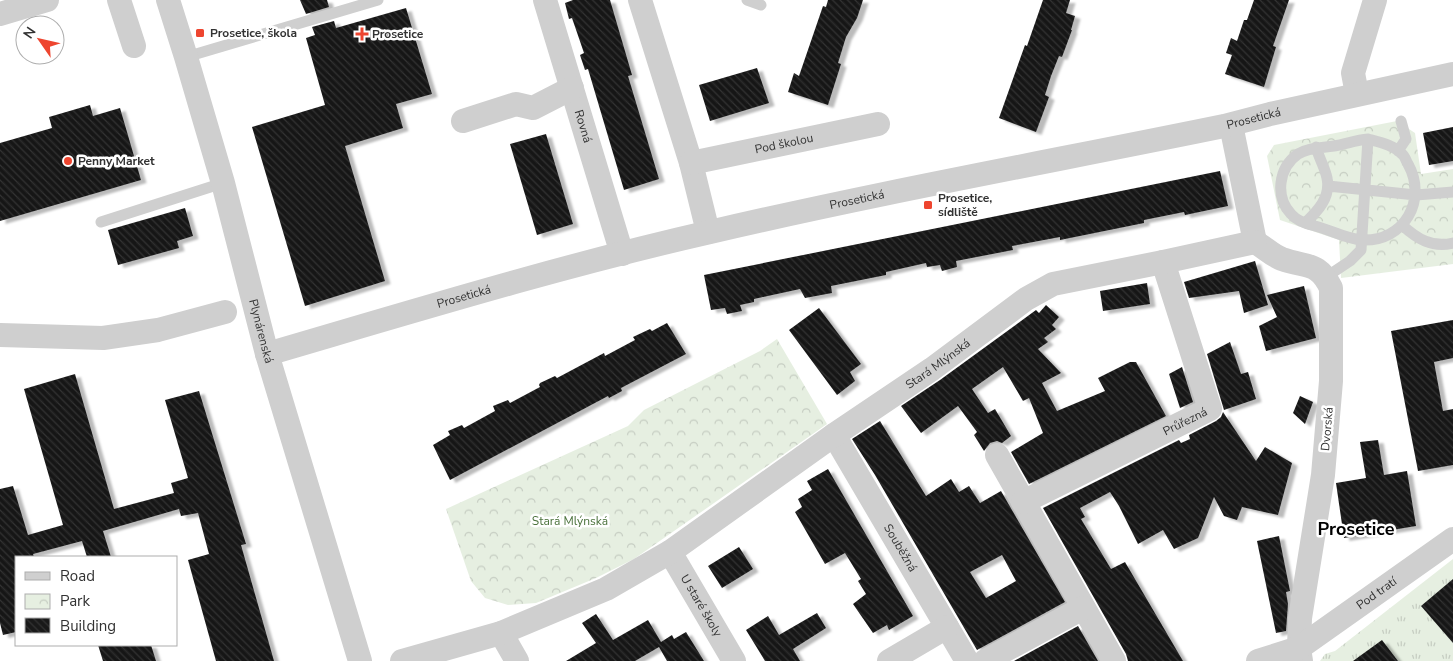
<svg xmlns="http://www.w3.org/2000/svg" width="1453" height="661" font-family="'Nunito Sans',sans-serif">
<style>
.grass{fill:url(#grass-tufts)}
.park{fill:url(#park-crowns)}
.building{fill:url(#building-back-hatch);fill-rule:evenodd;filter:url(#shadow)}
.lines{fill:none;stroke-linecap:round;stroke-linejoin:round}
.lane{stroke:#cfcfcf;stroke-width:11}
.street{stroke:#cfcfcf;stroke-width:24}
.poi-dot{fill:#ee452f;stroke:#fff;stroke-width:2}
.labels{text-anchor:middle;stroke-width:5;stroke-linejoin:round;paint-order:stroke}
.poi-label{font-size:12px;font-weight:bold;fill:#323232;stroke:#fff;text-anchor:start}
.street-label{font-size:12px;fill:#323232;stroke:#fff}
.park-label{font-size:12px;fill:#4b723c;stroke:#fff}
.district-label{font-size:18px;font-weight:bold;fill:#000;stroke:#fff}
</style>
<defs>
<pattern id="grass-tufts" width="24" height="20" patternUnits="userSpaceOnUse" patternTransform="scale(1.25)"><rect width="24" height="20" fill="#e6efe1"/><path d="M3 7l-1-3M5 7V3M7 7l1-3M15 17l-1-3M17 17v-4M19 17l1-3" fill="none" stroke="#c6cdc2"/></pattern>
<pattern id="park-crowns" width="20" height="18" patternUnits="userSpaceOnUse" patternTransform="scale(1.25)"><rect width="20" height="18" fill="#e6efe1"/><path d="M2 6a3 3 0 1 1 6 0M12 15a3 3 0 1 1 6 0" fill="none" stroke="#c6cdc2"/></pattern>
<pattern id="building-back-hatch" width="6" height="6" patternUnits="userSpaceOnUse" patternTransform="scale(1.25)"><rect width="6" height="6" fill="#191919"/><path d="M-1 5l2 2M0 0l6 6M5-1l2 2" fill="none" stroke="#323232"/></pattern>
<filter id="shadow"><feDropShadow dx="5.5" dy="3" stdDeviation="1" flood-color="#0004"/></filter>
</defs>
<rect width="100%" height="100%" fill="#fff"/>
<path class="grass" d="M1453,559V661H1320L1325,654L1335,651Z"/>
<path class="park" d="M1397,121L1415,133L1421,174L1453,169V264L1341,278L1339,240L1280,220L1267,156L1274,145Z
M777,339L827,424L634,559L596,578L536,603L508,605L485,598L471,581L446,509L628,426L644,410L760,351Z"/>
<path class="building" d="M300,0H327L329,7L306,14Z
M573,0H610L632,75L628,76L659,179L624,190L588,69L585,70L580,55L584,53L572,18L569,19L565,3Z
M828,0H863L857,18L846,37L838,63L841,64L828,105L788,92L794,73L799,76L823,6L826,7Z
M1043,0H1070L1066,13L1075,16L1071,30H1072L1062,57L1059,56L1051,76L1045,95L1049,97L1036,132L999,118L1025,45L1027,46Z
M1254,0H1289L1273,46L1276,47L1264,87L1225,74L1232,55L1226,53L1231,38L1237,41L1244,20H1247Z
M406,8L432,94L396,104L403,128L345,146L385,281L305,306L252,127L325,105L306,38L315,35L312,27L334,21L336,28Z
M757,68L769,103L710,121L699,85Z
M90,105L93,116L120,108L141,180L0,221V143L52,128L49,117Z
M1453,127V161L1429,165L1423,133Z
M546,134L573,224L537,235L510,144Z
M1220,171L1228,206L1185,215L1184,212L1144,220V223L1060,240V237L1012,246L1013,250L956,261L957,267L942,271L940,265L927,267L926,263L886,272V275L831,286L832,293L805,298L800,289L754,299V302L740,305L742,311L727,314L725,308L711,310L704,275Z
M185,208L193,236L177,241L179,248L118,265L108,230Z
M1255,261L1268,305L1244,313L1239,291L1189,298L1184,282Z
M1147,283L1150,304L1103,311L1100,291Z
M1304,286L1316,338L1266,351L1259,326L1277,317L1267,295Z
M1046,305L1059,317L1052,325L1056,329L1044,338L1048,342L1038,349L1061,373L1042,383L1057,411L1105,391L1098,378L1130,362H1136L1166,416L1029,484L1011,452L1043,433L1029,398L1023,401L1003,367L972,389L988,413L995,409L1011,436L1002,443L997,441L990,443L984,451L974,435L977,432L958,406L921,433L901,406L940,380L1036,310L1039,313Z
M819,308L861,364L850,372L855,381L837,395L789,330Z
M1453,320V358L1434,362L1443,411L1453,409V465L1418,471L1391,331Z
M667,323L686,354L621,388L622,391L609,398L608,396L450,480L433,445L450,435L448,431L462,425L464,428L495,411L493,406L508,400L510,403L540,387L539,385L540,383L555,376L557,378L604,353L605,356L635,340L633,337L650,329L652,331Z
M1230,342L1241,374L1248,372L1256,399L1224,410L1207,354Z
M1182,367L1193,402L1180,408L1169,374Z
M75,374L114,509L174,493L171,483L188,478L165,400L199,391L246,544L241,545L274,661H216L188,560L209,554L198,513L181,516L179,509L103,531L111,557H87L82,541L33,554L34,557H16V632L3,635L0,623V489L13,486L28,535L63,525L24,389Z
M1300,396L1313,402L1305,424L1293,413Z
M1223,412L1256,461L1265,447L1292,463L1278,515L1242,507L1237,520L1224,516L1214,497L1198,538L1174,549L1163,530L1138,544L1119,506L1110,492L1080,508L1085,517L1081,519L1111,569L1125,562L1183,661H1128L1126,654L1043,508L1179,440L1181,443L1190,439L1189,435L1216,421L1221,417Z
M880,421L926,496L951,479L959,492L969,486L980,503L1001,491L1065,602L977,650L875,475L852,439ZM1002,555L1016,581L986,598L970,572Z
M1378,440L1384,475L1407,471L1416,526L1344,538L1336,483L1366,478L1360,442Z
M828,469L913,616L889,630L887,625L873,633L853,604L866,594L858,581L861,579L845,553L825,564L795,512L802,507L798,499L812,490L807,481Z
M1279,536L1290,591L1286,592L1288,604L1286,631L1276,633L1257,541Z
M739,547L753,569L722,588L708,566Z
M1453,579V643L1421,606Z
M817,613L826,628L793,649L800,661H765L746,630L768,616L779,635Z
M596,614L613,640L648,620L661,642L672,635L674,639L686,632L704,661H667L659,647L635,661H566L596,643L582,623Z
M1078,626L1098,661H1014Z
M1382,640L1398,661H1353Z
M98,645H151L156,661H103Z"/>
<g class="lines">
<path class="lane" d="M747,0L761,5
M186,57L378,0
M1368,139C1379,142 1394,145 1402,154C1405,156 1406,161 1408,164C1428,200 1404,242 1362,240C1346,239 1331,230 1315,226C1306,224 1297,221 1291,214C1275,197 1278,168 1298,154C1309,147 1322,148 1334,146C1346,144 1356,140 1368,139Z
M1398,151L1406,139L1401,121
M1328,186L1416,195L1453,192
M101,222L223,183
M1305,223C1318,211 1331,197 1327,178C1325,168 1319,158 1316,147
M1402,225C1417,239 1432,248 1453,243
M1326,277L1350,261L1361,250L1368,139"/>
<g class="street">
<path d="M119,0L134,46"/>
<path id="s1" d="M168,0L186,57L223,183L267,354L360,661"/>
<path id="s2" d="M545,0L622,254"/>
<path d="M640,0L691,163L708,232"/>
<path d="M0,14L47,0"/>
<path d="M1357,94L1353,73L1375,0"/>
<path d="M463,121L516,104L533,108L572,88"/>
<path d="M1231,125L1255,242"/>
<path id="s3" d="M691,163L878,124"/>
<path d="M1255,242C1264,247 1273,256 1282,259C1307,268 1318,261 1331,288V381L1323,475L1300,618L1299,648L1301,661"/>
<path d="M0,335L103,338L158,330L225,312"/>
<path id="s4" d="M267,354C414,311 561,266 710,232C881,192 1053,161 1224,126L1270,114L1453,74"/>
<path id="s5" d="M834,435L967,661"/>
<path d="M997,455L1114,661"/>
<path id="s6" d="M1023,502L1210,409L1163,262"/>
<path id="s7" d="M670,552L734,661"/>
<path d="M501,633L517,661"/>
<path id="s8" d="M402,661L501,633L606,589L670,552L834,435L932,369L1026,299L1053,284L1163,262L1255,242"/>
<path d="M889,661L947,627"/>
<path d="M985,661L1083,608"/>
<path id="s9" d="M1258,661L1299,648L1453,539"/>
</g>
</g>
<g class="poi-dot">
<rect x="195" y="28" width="10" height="10" rx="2.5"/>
<path d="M359.5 26.5h5v5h5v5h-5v5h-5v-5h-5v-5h5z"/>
<circle cx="68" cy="161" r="5"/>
<rect x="923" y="200" width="10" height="10" rx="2.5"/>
</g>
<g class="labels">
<g class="poi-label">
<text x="210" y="37">Prosetice, škola</text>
<text x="372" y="38">Prosetice</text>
<text x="78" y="165">Penny Market</text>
<text x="938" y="202">Prosetice,<tspan x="938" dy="14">sídliště</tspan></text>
</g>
<g class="street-label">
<text dy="4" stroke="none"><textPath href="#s4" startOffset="1015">Prosetická</textPath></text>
<text dy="4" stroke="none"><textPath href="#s2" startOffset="132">Rovná</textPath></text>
<text dy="4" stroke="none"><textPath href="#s3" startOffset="95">Pod školou</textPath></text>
<text dy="4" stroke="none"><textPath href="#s4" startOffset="610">Prosetická</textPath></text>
<text dy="4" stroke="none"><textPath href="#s4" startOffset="205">Prosetická</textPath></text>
<text dy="4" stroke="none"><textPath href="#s1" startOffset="344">Plynárenská</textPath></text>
<text dy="4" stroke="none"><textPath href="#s8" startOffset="618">Stará Mlýnská</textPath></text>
<text dy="4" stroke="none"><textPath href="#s6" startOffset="181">Průřezná</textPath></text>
<text transform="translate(1327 429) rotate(-85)" y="4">Dvorská</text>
<text dy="4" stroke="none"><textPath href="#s5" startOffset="131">Souběžná</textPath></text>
<text dy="4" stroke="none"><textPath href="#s9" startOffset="138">Pod tratí</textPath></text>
<text dy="4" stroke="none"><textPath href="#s7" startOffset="62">U staré školy</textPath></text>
</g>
<g class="park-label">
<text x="570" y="525">Stará Mlýnská</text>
</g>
<g class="district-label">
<text x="1356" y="535">Prosetice</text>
</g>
</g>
<rect x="15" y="556" width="162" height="90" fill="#ffffff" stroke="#adadad"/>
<rect x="25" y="572" width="25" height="8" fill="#cfcfcf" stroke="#adadad"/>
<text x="60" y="581" font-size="15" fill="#323232">Road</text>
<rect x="25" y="594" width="25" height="15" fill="url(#park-crowns)" stroke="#adadad"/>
<text x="60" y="606" font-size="15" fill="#323232">Park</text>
<rect x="25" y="618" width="25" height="15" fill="url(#building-back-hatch)" stroke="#adadad"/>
<text x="60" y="631" font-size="15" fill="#323232">Building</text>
<g transform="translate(40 40) rotate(304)"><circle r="24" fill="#ffffff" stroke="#adadad"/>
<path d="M0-4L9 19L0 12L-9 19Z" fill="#ee452f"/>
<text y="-8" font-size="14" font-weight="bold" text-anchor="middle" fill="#323232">N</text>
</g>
</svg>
